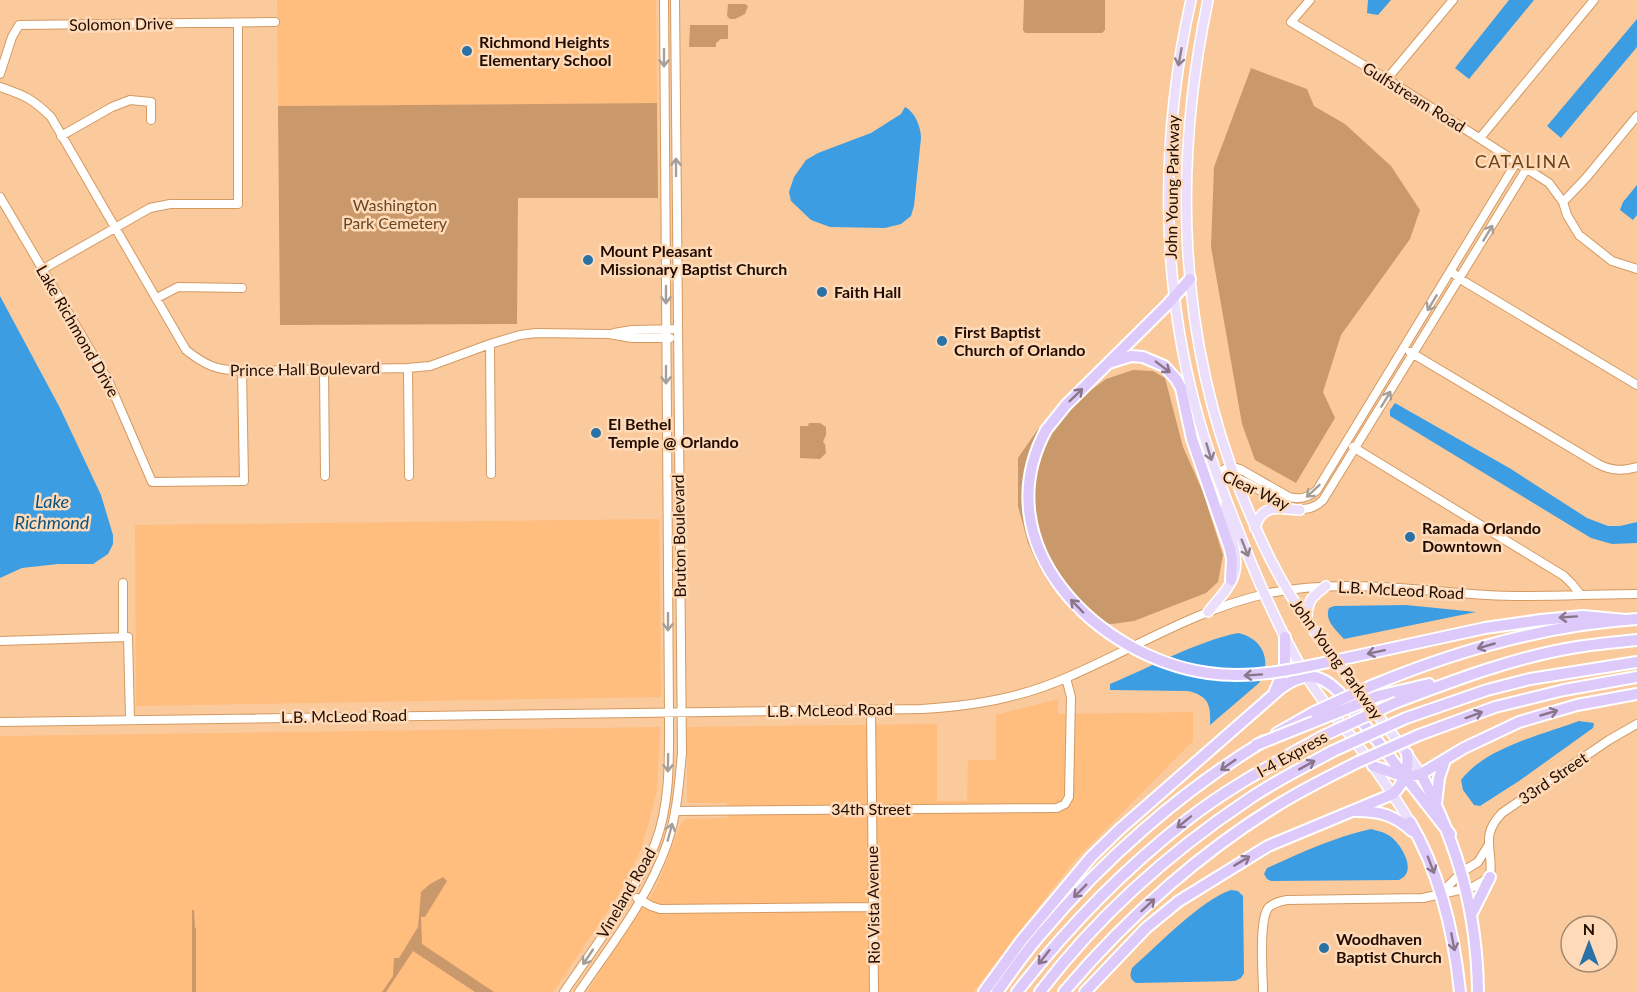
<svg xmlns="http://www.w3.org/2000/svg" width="1637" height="992" font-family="Lato,sans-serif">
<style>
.built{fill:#ffbd7e}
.green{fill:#ca996b}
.water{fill:#3c9de3}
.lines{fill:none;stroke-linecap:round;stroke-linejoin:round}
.minor-casing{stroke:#d49a62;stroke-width:10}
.major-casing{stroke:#fff;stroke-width:12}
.highway-casing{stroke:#fff;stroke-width:14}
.minor{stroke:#fff;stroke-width:8}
.major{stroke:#ebdffc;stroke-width:9}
.highway{stroke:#decafa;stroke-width:10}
.highway-bridge-casing{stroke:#fff;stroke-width:14;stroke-linecap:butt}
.highway-bridge{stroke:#decafa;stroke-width:10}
.oneway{stroke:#90808b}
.oneway2{stroke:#a69e99}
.oneway3{stroke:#89748a}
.poi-dot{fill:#2a71a6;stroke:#ffdab8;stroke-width:2}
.labels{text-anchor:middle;stroke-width:5;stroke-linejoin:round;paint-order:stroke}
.street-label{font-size:16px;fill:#210c00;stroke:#ffdab8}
.poi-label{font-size:16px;font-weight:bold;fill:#210c00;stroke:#ffdab8;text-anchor:start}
.park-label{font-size:16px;fill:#684625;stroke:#ffdab8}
.neighbourhood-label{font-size:18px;letter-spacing:1.5px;fill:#6b4317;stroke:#ffdab8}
.water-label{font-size:18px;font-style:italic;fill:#0b5381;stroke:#ffdab8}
</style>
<rect width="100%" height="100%" fill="#faca9d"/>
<path class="built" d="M277,0H656L657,103L278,106Z
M659,519L661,697L136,706L135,525Z
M1058,699V714L1193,712V741L1074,861L973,992H587L635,917L653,893L662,874L681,823L686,819L727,818V803H687V727L937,724V801H967L968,760H996V715Z
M660,727L657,790L642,847L619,894L553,992H0V736Z"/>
<path class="green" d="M1024,0H1105V30L1102,33H1025L1023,30Z
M728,4H745L748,6L745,14L735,19H730L727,16Z
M690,25H728V39H721L716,43V47H689Z
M1251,68L1307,89L1314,106L1345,124L1391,166L1420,210L1410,239L1341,335L1323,392L1335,418L1296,483L1255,460L1242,424L1211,247L1214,167Z
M657,103L658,198H518L517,324L280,325L278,106Z
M1133,370L1153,371L1165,378L1183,447L1203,492L1223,555L1218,582L1206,593L1134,621L1112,624L1087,622L1074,613L1049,583L1037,563L1028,543L1018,506V458L1038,429L1106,379Z
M809,423H820L826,427V435L823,442L825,444L826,453L820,459L800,458V426H808Z
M443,877L447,881L425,917H421L422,944L494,992H475L413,951L386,992H382L393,976L394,958H399L418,927L421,892L430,884Z
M192,910H194L195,928L196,929V992H192Z"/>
<path class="water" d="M1368,0H1391L1378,15L1367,13Z
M1509,0H1534L1469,79L1455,68Z
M1637,19V47L1561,138L1547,126Z
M905,107C915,112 921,127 921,138L914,206L911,216L901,224L885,228L830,227L811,220L791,201L789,192L794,177L806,160L818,153L871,133L901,114Z
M1637,185V215L1633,220L1620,210L1623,202Z
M0,296L60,408L101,495L113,535V544L108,554L93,564H58L22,568L0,578Z
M1395,403L1511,469L1587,518L1608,526H1620L1637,522V543L1612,544L1591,538L1390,416V410Z
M1406,605L1476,612L1344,639C1336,630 1324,620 1329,608L1334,606Z
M1238,633C1263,638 1273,662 1259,683L1210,725C1211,705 1209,696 1188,691L1110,690V684C1151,667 1195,642 1238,633Z
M1579,721L1594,723L1593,728L1519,781L1480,806L1474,805L1463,790L1461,780C1486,747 1542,735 1579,721Z
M1371,829C1378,831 1384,832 1390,836C1402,845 1418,872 1399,880L1271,881L1267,879L1264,874L1267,868C1300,853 1335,837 1371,829Z
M1231,890L1238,891L1243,896L1244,973L1241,978L1235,981L1136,983C1129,978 1130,975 1132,968C1157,946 1201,900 1231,890Z"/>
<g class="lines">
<g class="minor-casing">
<path id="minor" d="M1310,0L1291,22L1387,79L1549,183L1563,202L1567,215L1579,235L1612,261L1637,269
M0,74L12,37L19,25L275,22
M1387,79L1453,0
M0,87C24,95 33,99 51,117L186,350C206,366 217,370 242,371L408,368L430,366L490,344L520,335L536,333L609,334L632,338H670
M61,136L112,107L130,100L151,102V120
M1480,138L1594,0
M0,197L108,380L152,482L244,481L242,371
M1563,202L1586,178L1637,116
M43,269L150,208L170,204H238V23
M1451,271L1460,279L1637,385
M157,298L178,287L242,288
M614,333L632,330L677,329
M490,344L491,474
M1410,352L1598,464C1612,471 1622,471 1637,467
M408,368L409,476
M324,369L325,476
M1353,447L1564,576L1572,584L1580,594
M1216,474C1225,475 1235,477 1243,481C1267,491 1298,525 1323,500L1527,168
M1216,474L1230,466L1240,469L1289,497C1300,500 1308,498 1317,490L1516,163
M123,583V637
M0,641L128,637L130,719
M871,709L874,992
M0,722L922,709C973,706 1021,698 1068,677C1133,649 1195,610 1265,594C1338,578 1413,590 1487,595C1536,598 1587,594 1637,594
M675,811L1057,808L1065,804L1069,797L1071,697L1066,678
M1442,892L1462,872L1478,862L1488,846
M637,898L651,906L660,909L873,907
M564,992C596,945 633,897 655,844C671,803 669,755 669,712L664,0
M579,992C611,945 648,899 667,844C677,815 679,784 682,753L675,0
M1263,992C1263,975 1258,918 1269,907C1274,903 1281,901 1287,900L1423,898L1473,887L1490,877C1494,849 1479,837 1502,813L1609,740L1637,724"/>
</g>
<g class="major-casing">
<path id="major" d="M1191,0C1161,133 1160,273 1195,405C1206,448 1222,489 1238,530C1257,579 1278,628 1305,674C1318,696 1335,716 1351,736C1372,764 1392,792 1410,822
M1208,0C1173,166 1178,335 1241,493C1255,527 1269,560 1288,591C1327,656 1379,712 1421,774
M1255,528C1262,502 1280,509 1300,510
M1208,612C1232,583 1243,575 1231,536C1227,525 1224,517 1226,504
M1307,622C1307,601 1310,598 1326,586"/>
</g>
<g class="highway-casing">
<path id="highway" d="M1109,363L1131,356L1143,357L1164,366L1176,379L1181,388L1192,439L1230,549L1232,559L1231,580
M1046,430L1066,405L1167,305L1190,279
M1352,657L1485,628L1541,620L1583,616L1626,620
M1371,686C1455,651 1546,625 1637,619
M1275,691L1285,668V637
M1378,696L1429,684
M1397,702C1455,680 1515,657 1577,647C1597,644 1617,642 1637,640
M1406,718L1487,690L1530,679L1637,662
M1277,733L1314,712
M1419,735L1495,707L1564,690L1637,677
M1373,766L1405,777L1421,774L1464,748L1519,722L1577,705L1637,694
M1421,774C1458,846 1477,911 1478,992
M1436,804L1439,778L1445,760
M1356,811C1380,811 1394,815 1412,831
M1410,822C1440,873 1454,933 1460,992
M1471,915L1490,877
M984,992L1021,941L1091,857L1120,829L1281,688C1303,672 1319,672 1339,692L1450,834
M997,992C1011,973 1025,952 1041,934C1103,860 1181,791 1264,741
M1017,992C1067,928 1123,870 1187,820C1229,787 1277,762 1323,736
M1040,992C1097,917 1171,851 1249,799C1275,781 1304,767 1333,751
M1064,992C1127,917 1208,845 1293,796C1314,784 1336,773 1358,762
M1085,992L1146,928L1179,901L1268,846L1393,794C1404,783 1409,769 1407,754"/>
</g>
<use href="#minor" class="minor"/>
<use href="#major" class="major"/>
<use href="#highway" class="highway"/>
<g class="highway-bridge-casing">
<path id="highway-bridge" d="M1046,430C984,545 1097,657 1208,673C1257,680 1304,667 1352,657
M1314,712L1371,686
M1323,736L1397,702
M1256,745L1378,696
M1333,751L1406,718
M1358,762L1419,735"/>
</g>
<use href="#highway-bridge" class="highway-bridge"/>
</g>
<defs><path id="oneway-shaft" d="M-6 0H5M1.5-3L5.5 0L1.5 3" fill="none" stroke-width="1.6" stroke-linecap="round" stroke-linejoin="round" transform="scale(1.5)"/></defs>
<g class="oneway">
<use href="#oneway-shaft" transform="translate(1180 57) rotate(100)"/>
<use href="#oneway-shaft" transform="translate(1209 452) rotate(73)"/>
<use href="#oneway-shaft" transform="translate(1245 548) rotate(68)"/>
</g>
<g class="oneway2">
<use href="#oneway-shaft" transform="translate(664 58) rotate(90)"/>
<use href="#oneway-shaft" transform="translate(676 167) rotate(-90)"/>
<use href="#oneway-shaft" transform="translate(1488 233) rotate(-59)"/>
<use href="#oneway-shaft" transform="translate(666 295) rotate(90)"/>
<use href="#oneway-shaft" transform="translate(1432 303) rotate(121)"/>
<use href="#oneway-shaft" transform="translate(666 375) rotate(90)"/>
<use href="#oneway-shaft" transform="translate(1386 399) rotate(-59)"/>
<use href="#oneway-shaft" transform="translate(1313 491) rotate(137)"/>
<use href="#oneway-shaft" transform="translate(668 622) rotate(90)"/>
<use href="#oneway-shaft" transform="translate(668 763) rotate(91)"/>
<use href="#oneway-shaft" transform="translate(670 832) rotate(-75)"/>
<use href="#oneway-shaft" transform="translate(588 957) rotate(124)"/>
</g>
<g class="oneway3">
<use href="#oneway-shaft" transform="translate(1163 367) rotate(37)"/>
<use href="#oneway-shaft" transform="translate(1076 395) rotate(-44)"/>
<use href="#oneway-shaft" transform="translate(1077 606) rotate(-134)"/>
<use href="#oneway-shaft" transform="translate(1568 617) rotate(176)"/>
<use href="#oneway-shaft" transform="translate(1486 646) rotate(164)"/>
<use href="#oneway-shaft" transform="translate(1376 652) rotate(168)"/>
<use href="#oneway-shaft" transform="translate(1253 675) rotate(176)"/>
<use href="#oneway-shaft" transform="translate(1549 713) rotate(-16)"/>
<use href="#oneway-shaft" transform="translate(1474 715) rotate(-20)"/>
<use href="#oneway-shaft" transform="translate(1228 765) rotate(145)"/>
<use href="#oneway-shaft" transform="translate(1307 765) rotate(-29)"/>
<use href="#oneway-shaft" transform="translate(1184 822) rotate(141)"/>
<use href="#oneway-shaft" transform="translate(1242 861) rotate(-31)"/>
<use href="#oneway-shaft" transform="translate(1431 865) rotate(69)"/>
<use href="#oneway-shaft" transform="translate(1080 891) rotate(135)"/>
<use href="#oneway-shaft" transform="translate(1148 905) rotate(-43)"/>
<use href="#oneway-shaft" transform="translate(1453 942) rotate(79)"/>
<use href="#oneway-shaft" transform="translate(1044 957) rotate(128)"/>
</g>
<g class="poi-dot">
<circle cx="467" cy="51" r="6"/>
<circle cx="588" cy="260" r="6"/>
<circle cx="822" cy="292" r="6"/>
<circle cx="942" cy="341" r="6"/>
<circle cx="596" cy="433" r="6"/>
<circle cx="1410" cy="537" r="6"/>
<circle cx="1324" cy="948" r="6"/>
</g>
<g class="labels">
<g class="street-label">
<text transform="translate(121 24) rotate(-1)" y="6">Solomon Drive</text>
<text transform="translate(1414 97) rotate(32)" y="6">Gulfstream Road</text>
<text transform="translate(1172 187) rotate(-89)" y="6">John Young Parkway</text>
<text transform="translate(78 331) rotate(60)" y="6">Lake Richmond Drive</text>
<text transform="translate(305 369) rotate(-1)" y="6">Prince Hall Boulevard</text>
<text transform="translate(1256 490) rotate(25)" y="6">Clear Way</text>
<text transform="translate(679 536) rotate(-91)" y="6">Bruton Boulevard</text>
<text transform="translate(1401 590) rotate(3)" y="6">L.B. McLeod Road</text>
<text transform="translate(1337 659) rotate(54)" y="6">John Young Parkway</text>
<text transform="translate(830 710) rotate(-1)" y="6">L.B. McLeod Road</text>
<text transform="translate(344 716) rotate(-1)" y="6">L.B. McLeod Road</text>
<text transform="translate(1292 754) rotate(-29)" y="6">I-4 Express</text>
<text transform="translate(1553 778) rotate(-34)" y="6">33rd Street</text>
<text x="871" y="815">34th Street</text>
<text transform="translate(626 893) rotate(-60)" y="6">Vineland Road</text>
<text transform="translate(873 905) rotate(-91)" y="6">Rio Vista Avenue</text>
</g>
<g class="poi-label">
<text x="479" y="48">Richmond Heights<tspan x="479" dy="18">Elementary School</tspan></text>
<text x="600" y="257">Mount Pleasant<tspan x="600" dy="18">Missionary Baptist Church</tspan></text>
<text x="834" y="298">Faith Hall</text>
<text x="954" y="338">First Baptist<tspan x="954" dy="18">Church of Orlando</tspan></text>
<text x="608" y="430">El Bethel<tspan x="608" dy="18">Temple @ Orlando</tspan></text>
<text x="1422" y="534">Ramada Orlando<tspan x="1422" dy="18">Downtown</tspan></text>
<text x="1336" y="945">Woodhaven<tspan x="1336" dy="18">Baptist Church</tspan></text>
</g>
<g class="park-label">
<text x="395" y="211">Washington<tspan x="395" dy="18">Park Cemetery</tspan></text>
</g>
<g class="neighbourhood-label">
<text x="1523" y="168">CATALINA</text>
</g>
<g class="water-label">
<text x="52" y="508">Lake<tspan x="52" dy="21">Richmond</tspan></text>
</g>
</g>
<g transform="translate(1589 944)"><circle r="28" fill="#ffdab8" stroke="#a6886e" stroke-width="1.5"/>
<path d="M0-4.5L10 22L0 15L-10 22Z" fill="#2a71a6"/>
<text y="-9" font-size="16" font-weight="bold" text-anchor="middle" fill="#210c00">N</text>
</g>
</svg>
